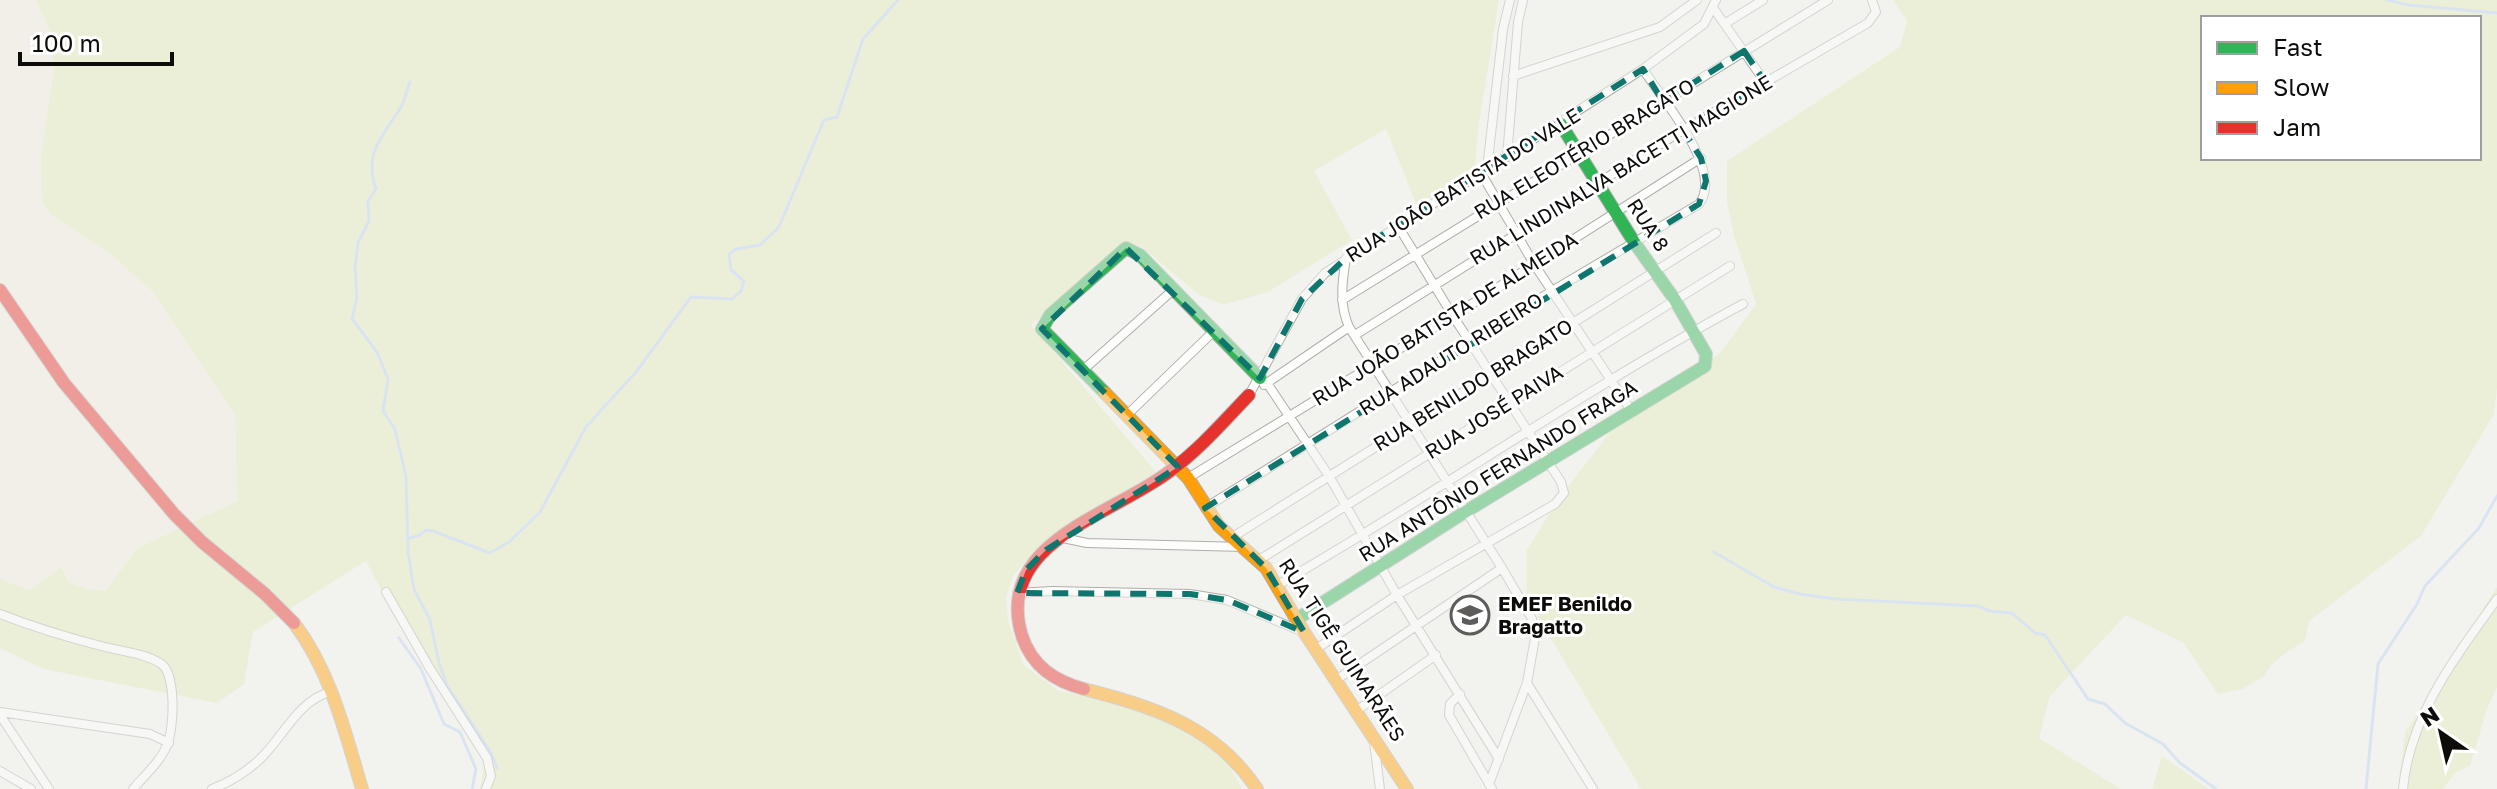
<svg xmlns="http://www.w3.org/2000/svg" width="2497" height="789" font-family="'Golos Text',sans-serif">
<style>
.industrial{fill:#f1ecdf}
.green{fill:#e4ecbc;fill-rule:evenodd}
.lines{fill:none;stroke-linecap:round;stroke-linejoin:round}
.stream{stroke:#bdd3f4;stroke-width:3}
.street-casing{stroke:#afaeab;stroke-width:10}
.fast-casing{stroke:#afaeab;stroke-width:14}
.slow-casing{stroke:#afaeab;stroke-width:14}
.jam-casing{stroke:#afaeab;stroke-width:14}
.street{stroke:#fdfdfc;stroke-width:8}
.fast{stroke:#30b455;stroke-width:12}
.slow{stroke:#ff9f0a;stroke-width:12}
.jam{stroke:#e5322d;stroke-width:12}
.marked{fill:none;stroke:#0f766e;stroke-width:6;stroke-dasharray:16 10;stroke-linejoin:round}
.labels{text-anchor:middle;stroke-width:6;stroke-linejoin:round;paint-order:stroke}
.street-label{font-size:20px;fill:#0d0c0a;stroke:#fff}
.poi-label{font-size:20px;font-weight:bold;fill:#0d0c0a;stroke:#fff;text-anchor:start}
</style>
<rect width="100%" height="100%" fill="#f2f2ee"/>
<path class="industrial" d="M0,0H36L51,34L54,70L48,111L53,216L109,253L154,293L235,414L237,501L136,549L106,591L87,589L68,582L29,590L0,579Z"/>
<path class="green" d="M36,0H1499L1479,124L1475,166L1417,206L1386,129L1314,171L1352,240L1268,292L1223,305L1198,294L1142,247L1135,244L1121,247L1031,325L1156,472L1045,540L1013,576L1006,598L1008,621L1024,665L1057,690L1125,706L1185,730L1228,763L1242,789H480L485,761L394,615L366,561L253,632L244,684L217,703L43,669L0,648V579L29,590L62,567L68,582L87,589L106,591L136,549L237,501L235,414L154,293L109,253L53,216L42,203L41,155L54,70L51,34Z
M1893,0H2497V388L2494,414L2421,536L2309,621L2305,641L2290,650L2272,664L2264,676L2243,689L2218,694L2184,643L2126,615L2050,696L2039,738L2121,789H1641L1526,597L1527,550L1557,501L1614,427L1720,353L1756,304L1734,236L1727,202V161L1900,47L1907,21ZM2203,18H2479V158H2203Z
M2497,587V687L2487,709L2470,766L2456,772L2443,789H2398L2405,733Z
M2162,756L2209,789H2152Z"/>
<g class="lines">
<path class="stream" d="M2387,0L2409,5L2497,13
M410,82C406,92 404,104 398,112C380,139 364,155 376,189L368,201L369,221L358,243L355,267L357,298L352,319L377,352L388,379L383,411L395,429L406,477L408,552L414,589L430,620L439,663L447,685L491,753L497,768
M409,538L418,536L426,530L433,531L490,553L509,542L540,512L586,427L636,372L691,297L732,299L741,291L744,281L731,270L729,254L736,249L760,245L779,227L824,120L837,117L863,39L898,0
M1714,552L1774,587L1800,594L1836,599L1978,606L1990,611L2012,613L2035,633L2045,635L2088,699L2105,704L2125,723L2163,744L2180,763L2216,789
M399,638L421,669L444,724L460,732L476,769L472,789
M2366,789L2378,664L2417,604L2425,586L2479,528L2497,496"/>
<g class="street-casing">
<path id="street" d="M1714,9L1765,82
M1726,23L1763,0
M1513,76L1660,27L1697,0
M1507,157L1518,22L1523,0
M1487,169L1503,29L1510,0
M1481,173L1534,264L1632,412
M1346,258C1342,282 1339,304 1349,327L1502,568L1532,619L1535,638L1527,683L1489,784
M1342,300L1828,0
M1355,335L1683,130L1868,23L1876,12L1872,0
M1082,371L1173,290
M1267,383L1329,476L1397,595L1499,759
M1264,385L1349,327
M1249,395L1302,299L1325,273L1643,69L1704,24L1716,0
M1128,414L1214,331
M1188,478L1453,316L1701,158
M1205,508L1552,291L1699,204C1725,171 1662,99 1643,69
M1063,538L1087,543L1244,547
M1231,538L1716,233
M1259,560L1730,266
M1276,586C1434,495 1583,390 1743,304
M386,592L429,667L487,758L491,776L486,789
M1017,593L1052,591L1190,594L1227,600L1303,632
M0,614C33,627 66,637 101,646C119,651 144,653 160,663C177,672 174,730 167,745C161,761 144,776 133,789
M1316,649L1397,595L1555,504L1564,493L1561,482L1453,316L1398,226
M1336,680L1502,568
M1527,683L1593,789
M1460,694L1450,704L1449,715L1492,789
M1356,711L1436,655
M0,712L150,734L169,743
M0,715L49,789
M1374,742L1380,789
M0,771L31,789
M212,789C230,782 245,773 259,760C283,738 297,701 330,692
M2403,789C2410,715 2455,658 2497,599"/>
</g>
<g class="fast-casing">
<path id="fast" d="M1105,393L1042,329L1050,315L1126,248L1140,255L1260,378
M1297,619L1465,512L1705,366L1706,354L1675,300L1634,242L1560,123"/>
</g>
<g class="slow-casing">
<path id="slow" d="M1105,393L1188,478L1219,526L1266,568L1304,632L1407,789
M294,623C331,672 345,732 362,789
M1084,689C1154,707 1215,726 1257,789"/>
</g>
<g class="jam-casing">
<path id="jam" d="M0,290L64,383L174,514L202,542L265,594L294,623
M1084,689C1054,681 1032,666 1022,636C993,542 1113,515 1170,471C1200,449 1224,421 1249,395"/>
</g>
<use href="#street" class="street"/>
<use href="#fast" class="fast"/>
<use href="#slow" class="slow"/>
<use href="#jam" class="jam"/>
</g>
<path d="M0 0H2497V789H0ZM1744,51L1765,82L1683,130L1701,158L1706,181L1699,204L1205,508L1266,568L1304,632L1227,600L1190,594L1017,593L1026,570L1046,550L1178,467L1042,329L1126,248L1260,378L1302,299L1346,258L1643,69L1663,102Z" fill="#f2f2ee" fill-opacity=".55" fill-rule="evenodd"/>
<path class="marked" d="M1744,51L1765,82L1683,130L1701,158L1706,181L1699,204L1205,508L1266,568L1304,632L1227,600L1190,594L1017,593L1026,570L1046,550L1178,467L1042,329L1126,248L1260,378L1302,299L1346,258L1643,69L1663,102Z"/>
<defs>
<g id="school-ring" transform="scale(2)"><circle r="9.5" fill="#fff" stroke="#5d5c5a" stroke-width="1.5"/><path d="M0-5L7-2L0 1L-7-2ZM-4 1L0 2.5L4 1V4Q0 6-4 4Z" fill="#5d5c5a"/></g>
</defs>
<g fill-rule="evenodd">
<use href="#school-ring" x="1470" y="615"/>
</g>
<g class="labels">
<g class="street-label">
<text transform="translate(1584 149) rotate(-31)" y="7">RUA ELEOTÉRIO BRAGATO</text>
<text transform="translate(1621 170) rotate(-31)" y="7">RUA LINDINALVA BACETTI MAGIONE</text>
<text transform="translate(1463 185) rotate(-32)" y="7">RUA JOÃO BATISTA DO VALE</text>
<text transform="translate(1648 225) rotate(57)" y="7">RUA 8</text>
<text transform="translate(1445 319) rotate(-32)" y="7">RUA JOÃO BATISTA DE ALMEIDA</text>
<text transform="translate(1451 354) rotate(-32)" y="7">RUA ADAUTO RIBEIRO</text>
<text transform="translate(1473 385) rotate(-32)" y="7">RUA BENILDO BRAGATO</text>
<text transform="translate(1494 412) rotate(-32)" y="7">RUA JOSÉ PAIVA</text>
<text transform="translate(1498 471) rotate(-32)" y="7">RUA ANTÔNIO FERNANDO FRAGA</text>
<text transform="translate(1342 650) rotate(57)" y="7">RUA TIGÊ GUIMARÃES</text>
</g>
<g class="poi-label">
<text x="1498" y="611">EMEF Benildo<tspan x="1498" dy="23">Bragatto</tspan></text>
</g>
</g>
<rect x="2201" y="16" width="280" height="144" fill="#ffffff" stroke="#9e9e9d" stroke-width="2"/>
<rect x="2217" y="42" width="40" height="12" fill="#30b455" stroke="#9e9e9d" stroke-width="2"/>
<text x="2273" y="56" font-size="24" fill="#0d0c0a">Fast</text>
<rect x="2217" y="82" width="40" height="12" fill="#ff9f0a" stroke="#9e9e9d" stroke-width="2"/>
<text x="2273" y="96" font-size="24" fill="#0d0c0a">Slow</text>
<rect x="2217" y="122" width="40" height="12" fill="#e5322d" stroke="#9e9e9d" stroke-width="2"/>
<text x="2273" y="136" font-size="24" fill="#0d0c0a">Jam</text>
<g transform="translate(2441 733) rotate(326)" stroke="#ffffff" stroke-width="6" paint-order="stroke">
<path d="M0-6L14 30L0 20L-14 30Z" fill="#0d0c0a"/>
<text y="-12" font-size="22" font-weight="bold" text-anchor="middle" fill="#0d0c0a">N</text>
</g>
<path d="M20 52v12h152v-12" fill="none" stroke="#0d0c0a" stroke-width="4"/>
<text x="32" y="52" font-size="24" fill="#0d0c0a" stroke="#ffffff" stroke-width="6" paint-order="stroke">100 m</text>
</svg>
